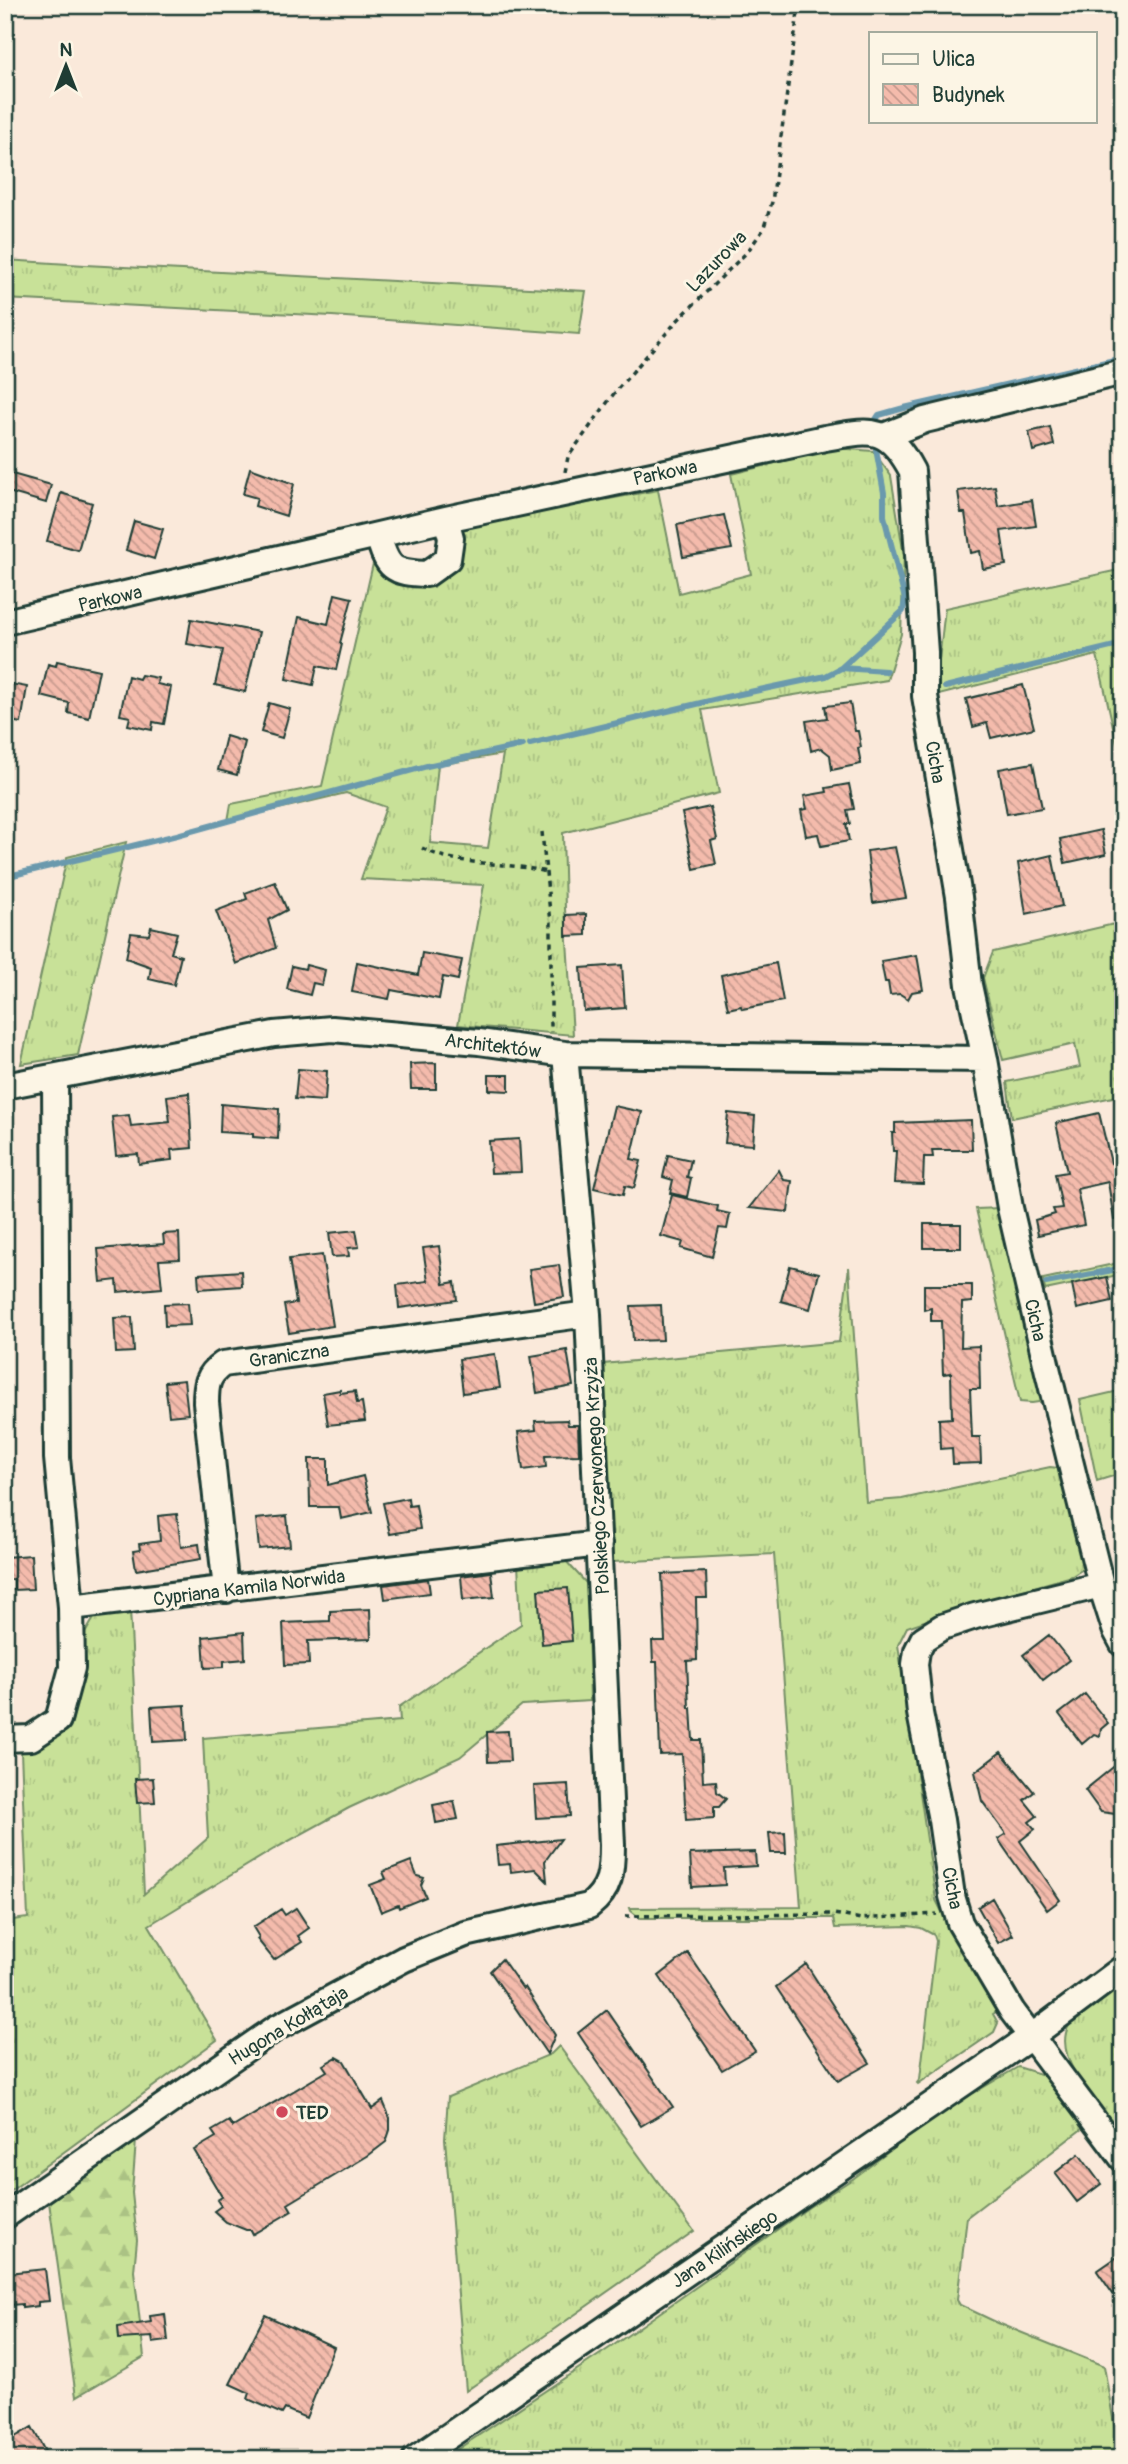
<svg xmlns="http://www.w3.org/2000/svg" width="1128" height="2464" font-family="Pangolin,sans-serif">
<style>
.grass{fill:url(#grass-tufts);stroke:#748f66;stroke-width:2;fill-rule:evenodd}
.forest{fill:url(#forest-firs);stroke:#748f66;stroke-width:2}
.lines{fill:none;stroke-linecap:round;stroke-linejoin:round}
.stream{stroke:#6a99ad;stroke-width:6}
.building{fill:url(#building-back-hatch);stroke:#1f3d34;stroke-width:2}
.minor-casing{stroke:#1f3d34;stroke-width:30}
.path{stroke:#1f3d34;stroke-width:3.5;stroke-dasharray:5 5;stroke-linecap:butt}
.minor{stroke:#fcf5e5;stroke-width:24}
.poi-dot{fill:#d1495b;stroke:#fcf5e5;stroke-width:2.5}
.labels{text-anchor:middle;stroke-width:6;stroke-linejoin:round;paint-order:stroke}
.street-label{font-size:19px;fill:#1f3d34;stroke:#fcf5e5}
.poi-label{font-size:19px;font-weight:bold;fill:#1f3d34;stroke:#fcf5e5;text-anchor:start}
</style>
<defs>
<pattern id="grass-tufts" width="24" height="20" patternUnits="userSpaceOnUse" patternTransform="scale(1.75)"><rect width="24" height="20" fill="#c8e198"/><path d="M3 7l-1-3M5 7V3M7 7l1-3M15 17l-1-3M17 17v-4M19 17l1-3" fill="none" stroke="#abc284"/></pattern>
<pattern id="forest-firs" width="22" height="20" patternUnits="userSpaceOnUse" patternTransform="scale(1.75)"><rect width="22" height="20" fill="#c8e198"/><path d="M5 1l3.5 6h-7zM16 11l3.5 6h-7z" fill="#abc284"/></pattern>
<pattern id="building-back-hatch" width="6" height="6" patternUnits="userSpaceOnUse" patternTransform="scale(1.75)"><rect width="6" height="6" fill="#f4bbac"/><path d="M-1 5l2 2M0 0l6 6M5-1l2 2" fill="none" stroke="#c5998d"/></pattern>
</defs>
<rect width="100%" height="100%" fill="#fae9da"/>
<filter id="ink" filterUnits="userSpaceOnUse"><feTurbulence type="fractalNoise" baseFrequency=".0143" numOctaves="2"/><feDisplacementMap in="SourceGraphic" scale="14" xChannelSelector="R" yChannelSelector="G"/><feConvolveMatrix kernelMatrix="1 2 1 2 8 2 1 2 1" color-interpolation-filters="sRGB"/></filter>
<g filter="url(#ink)">
<path class="grass" d="M5,260L85,265L586,291L579,334L332,316L5,299Z
M836,448L873,451L891,476L904,556L901,634L887,680L702,710L719,793L563,833L565,909L573,1035L458,1025L484,885L361,879L386,807L346,793L228,821L231,804L322,786L375,555L433,579L461,526L658,490L679,593L751,574L731,474ZM503,754L488,848L430,843L438,765Z
M1123,569V771L1097,655L935,696L945,608Z
M126,842L78,1055L21,1064L67,857Z
M1123,922V1095L1012,1118L1007,1082L1080,1067L1075,1044L1003,1060L983,978L993,952Z
M1001,1208L1046,1401L1032,1403L1020,1402L976,1209Z
M1123,1262V1274L1045,1290L1043,1279Z
M849,1267L866,1502L902,1499L1050,1467L1058,1468L1083,1561V1569L1072,1576L968,1606L907,1627L898,1645L936,1900L949,1926L999,2010L993,2014L998,2023L994,2032L918,2084L917,2083L920,2079L936,1941L934,1935L921,1928L909,1926L835,1928L833,1918H640L631,1911L630,1908L801,1907L774,1554L613,1562L603,1364L839,1342Z
M1123,1390V1473L1097,1481L1080,1400Z
M565,1560L587,1584L590,1701L522,1705L460,1757L349,1808L274,1849L149,1925L217,2040L5,2195V1921L28,1918L21,1752L50,1742L72,1721L83,1675L84,1635L94,1618L130,1608L144,1894L208,1838L203,1738L400,1721L399,1707L521,1624L518,1564Z
M1123,1980V2124L1118,2128C1099,2105 1051,2059 1069,2025C1079,2006 1105,1993 1123,1980Z
M559,2046L694,2231L466,2391L445,2139L448,2097L551,2054Z
M1018,2067L1047,2076L1083,2128L967,2217L957,2300L960,2305L998,2323L1104,2366L1120,2459H443L614,2345L809,2207L854,2178L940,2113Z"/>
<path class="forest" d="M136,2140L132,2193L137,2240L134,2271L144,2357L76,2397L49,2202Z"/>
<g class="lines">
<path class="stream" d="M875,421L879,415L904,408L1123,358
M841,668L886,671
M945,687L1123,644
M530,744L726,697L826,676L841,668L903,611L905,599L884,516V493L876,449
M5,877L177,835L427,766L523,745
M1046,1283L1123,1268"/>
</g>
<path class="building" d="M1050,427L1054,445L1033,451L1029,432Z
M250,468L294,484L286,516L255,506L257,498L243,494Z
M5,472L51,485L46,503L5,491Z
M995,486L998,506L1032,500L1036,526L1001,531L1006,565L983,569L980,551L971,553L965,513H961L958,491Z
M61,493L92,503L78,550L47,541Z
M724,515L732,549L683,557L677,525Z
M134,521L163,529L154,559L126,550Z
M335,594L352,598L340,643L342,644L336,670L317,666L313,685L286,679L299,617L328,624Z
M191,619L259,632L245,692L215,685L223,650L187,644Z
M57,661L99,670L89,718L68,713L69,703L41,696L48,664L56,666Z
M141,675L158,678L157,684L171,687L164,724L153,722L152,730L128,725L130,717L120,715L128,676L139,679Z
M5,683L27,687L21,723L5,720Z
M1023,685L1034,728L991,738L987,723L973,727L966,699Z
M269,703L290,709L282,738L261,732Z
M850,703L855,731H858L861,747L858,748L861,764L832,770L830,755L821,748L811,751L806,721L827,718L825,706Z
M226,736L245,742L237,775L218,770Z
M1033,763L1042,808L1007,814L999,769Z
M849,784L854,809L847,810L850,824H846L849,841L821,846L818,834L806,836L801,810L807,809L804,796L827,792L826,788Z
M710,807L717,839L711,841L716,864L694,869L682,813Z
M1101,830L1106,854L1065,863L1060,839Z
M895,847L906,898L873,903L867,851Z
M1052,855L1062,906L1026,914L1018,863Z
M275,882L287,910L268,920L276,948L236,964L216,911L247,899L245,893Z
M586,914V935L566,936V915Z
M151,927L177,933L171,953L181,956L174,985L149,979L151,967L126,958L131,933L149,935Z
M422,953L462,960L458,980L443,977L439,999L391,990L389,999L352,992L357,962L418,975Z
M917,955L923,990L912,992L908,999L900,994L890,995L888,982H885L881,961Z
M776,963L783,1001L742,1009L741,1006L728,1009L721,975Z
M306,965L325,970L322,985L313,983L310,995L287,989L292,966L305,969Z
M622,965L625,1008L584,1011L581,968Z
M436,1063V1089H411L410,1064Z
M298,1069L327,1071L325,1101L295,1099Z
M489,1075H509V1091L489,1090Z
M189,1093L192,1148L171,1150L172,1160L139,1164L138,1154L116,1156L112,1117L129,1115L131,1126L170,1122L167,1096Z
M221,1104L279,1109L278,1139L253,1137V1134L220,1132Z
M614,1106L642,1112L631,1159L641,1161L634,1188L625,1186L623,1195L594,1188Z
M728,1113L755,1116L753,1145L725,1143Z
M1099,1113L1111,1163L1123,1160V1219L1114,1220L1108,1182L1077,1189L1084,1225L1038,1235L1035,1220L1055,1214L1053,1209L1062,1208L1055,1174L1067,1172L1056,1123Z
M971,1120L972,1150H932L933,1157H924L923,1184L894,1183L896,1151H893L892,1133H895V1123Z
M519,1139L521,1172L491,1173L489,1141Z
M668,1155L691,1160L687,1177L691,1178L687,1197L670,1193L673,1180L663,1177Z
M779,1170L784,1180L792,1181L788,1212L749,1208Z
M672,1195L718,1206L717,1211L730,1214L727,1229L719,1228L712,1257L681,1248L683,1242L661,1236Z
M924,1224H961V1248H924Z
M356,1230L359,1247L348,1248L349,1256L332,1257L329,1233Z
M179,1233L180,1259L159,1260L162,1288L118,1292L117,1280L101,1282L98,1249L164,1244L163,1234Z
M439,1246L444,1284L455,1282L457,1300L399,1308L397,1285L428,1281L423,1248Z
M322,1255L333,1326L289,1333L284,1305L296,1303L289,1259Z
M559,1265L564,1297L534,1302L529,1269Z
M790,1266L819,1273L810,1309L781,1301Z
M241,1271L242,1286L199,1289L198,1274Z
M1107,1277L1112,1301L1077,1309L1072,1284Z
M924,1285H972V1302L962,1303L961,1347L979,1346L980,1389H970L972,1437H980L981,1463L953,1464L952,1448L940,1449L939,1419L952,1418L951,1373L943,1374L941,1321H931V1308L924,1310Z
M188,1303L190,1325L165,1326L164,1304Z
M661,1305L663,1340L633,1341L631,1306Z
M132,1317L134,1352L116,1353L114,1318Z
M567,1350L573,1386L537,1393L531,1356Z
M495,1354L500,1388L463,1393L459,1359Z
M184,1380L188,1414L169,1416L165,1382Z
M340,1390V1393L355,1391L357,1403L362,1402L365,1421L328,1425L323,1393Z
M567,1420L568,1425H578L579,1455L545,1456L546,1467L523,1470L518,1432L536,1430L535,1421Z
M309,1459H328V1485L363,1476L372,1512L341,1519L339,1507H310Z
M408,1498L409,1506L416,1505L420,1529L390,1534L383,1503Z
M177,1514L181,1547L199,1544L201,1559L136,1570L133,1551L140,1550L139,1544L160,1541L158,1516Z
M287,1516L290,1546L259,1549L256,1519Z
M31,1555L33,1589L14,1590V1579L5,1580V1557Z
M491,1572L494,1597L463,1600L461,1576Z
M706,1572L707,1598H696L697,1660L687,1661L689,1708H691L693,1740H701L703,1782L716,1781L717,1792L726,1799L719,1807H714V1818L686,1820L682,1754L660,1755L657,1662H653L652,1641H665L662,1574Z
M428,1579L430,1593L385,1599L383,1585Z
M568,1588L572,1641L542,1644L538,1590Z
M370,1609L371,1639L308,1641L309,1664L285,1665L283,1623L330,1621V1611Z
M244,1632L245,1659L224,1661V1667L205,1668L203,1637Z
M1049,1635L1069,1660L1043,1680L1023,1655Z
M1085,1694L1108,1723L1101,1729L1100,1736L1094,1734L1082,1744L1059,1714Z
M185,1705L187,1740L153,1742L151,1707Z
M508,1731L510,1761L488,1762L487,1732Z
M1001,1752L1034,1792L1024,1800L1037,1816L1029,1822L1035,1829L1020,1841L1060,1900L1047,1910L998,1839L1006,1834L982,1801L975,1772Z
M1123,1759V1815L1101,1812L1085,1790Z
M153,1778L155,1802L137,1803L135,1779Z
M568,1784L570,1816L536,1818L534,1786Z
M454,1801L458,1819L436,1823L433,1805Z
M785,1832L786,1853H771L769,1833Z
M561,1839L545,1861L547,1881L535,1869L511,1872L510,1864L498,1865L496,1846Z
M755,1852L756,1866L724,1868L725,1885L692,1887L690,1854Z
M411,1861L417,1876L424,1878L421,1885L426,1897L399,1908L398,1905L381,1912L370,1885L386,1879L383,1872Z
M992,1898L1013,1935L998,1943L978,1907Z
M296,1908L309,1928L298,1936L302,1942L274,1960L257,1939L259,1937L253,1927L281,1909L285,1915Z
M688,1953L755,2051L722,2070L659,1976Z
M502,1959L523,1989L525,1987L555,2035L547,2054L490,1971Z
M806,1964L870,2063L838,2081L776,1987Z
M607,2010L673,2107L641,2126L578,2033Z
M337,2057L344,2061L372,2109L383,2101L390,2118V2130L386,2142L369,2155L288,2204L292,2211L253,2234L251,2230H246L226,2222L214,2211L221,2206L217,2200L222,2197L194,2150L216,2137L212,2131L229,2121L233,2127L327,2071L323,2065Z
M1079,2154L1101,2184L1077,2202L1055,2173Z
M1123,2253V2287L1113,2294L1097,2271Z
M45,2269L49,2301L38,2302V2306L22,2308V2304L11,2305L8,2273Z
M165,2314L168,2341L153,2343L152,2337L119,2339L118,2327L151,2322L150,2316Z
M265,2315L334,2347L306,2418L285,2409L282,2414L248,2399L250,2393L230,2384Z
M32,2427L49,2459H5V2443Z"/>
<g class="lines">
<g class="minor-casing">
<path id="minor" d="M884,436L925,420L1123,372
M378,535C387,568 392,573 427,574L448,559L451,538L446,519
M5,622L446,519L825,438C871,430 887,424 912,471L925,652V696L959,897L969,985L985,1059L1010,1208L1048,1372L1101,1585L1115,1629L1123,1644
M5,1086L274,1034L332,1029L479,1042L565,1054L985,1059
M1101,1585L975,1616L942,1627L923,1639L917,1651L915,1664L920,1713L941,1820L952,1896L960,1923L1012,2011L1123,2159
M226,1590L206,1403C206,1385 207,1375 223,1364L588,1314
M71,1607L599,1544
M5,1739L31,1738L58,1720L72,1668L71,1607L57,1458L55,1077
M5,2216L276,2028L404,1959L465,1934L589,1906C611,1889 612,1871 612,1845L588,1314L565,1054
M415,2459L1032,2036L1123,1968"/>
</g>
<path class="path" d="M565,472L568,457L615,392L676,322L747,252L763,230L772,202L799,5
M542,832L551,923V1032
M422,848C457,867 506,861 546,872
M625,1916L834,1914L861,1919L937,1914"/>
<use href="#minor" class="minor"/>
</g>
</g>
<circle class="poi-dot" cx="282" cy="2112" r="7"/>
<g class="labels">
<g class="street-label">
<text transform="translate(716 261) rotate(-46)" y="7">Lazurowa</text>
<text transform="translate(665 472) rotate(-12)" y="7">Parkowa</text>
<text transform="translate(110 598) rotate(-13)" y="7">Parkowa</text>
<text transform="translate(936 762) rotate(80)" y="7">Cicha</text>
<text transform="translate(493 1045) rotate(7)" y="7">Architektów</text>
<text transform="translate(1036 1320) rotate(77)" y="7">Cicha</text>
<text transform="translate(289 1355) rotate(-8)" y="7">Graniczna</text>
<text transform="translate(596 1476) rotate(-93)" y="7">Polskiego Czerwonego Krzyża</text>
<text transform="translate(249 1587) rotate(-7)" y="7">Cypriana Kamila Norwida</text>
<text transform="translate(953 1888) rotate(79)" y="7">Cicha</text>
<text transform="translate(288 2025) rotate(-31)" y="7">Hugona Kołłątaja</text>
<text transform="translate(724 2248) rotate(-34)" y="7">Jana Kilińskiego</text>
</g>
<g class="poi-label">
<text x="296" y="2119">TED</text>
</g>
</g>
<rect width="1128" height="2464" fill="none" stroke="#fcf5e5" stroke-width="28"/>
<rect x="14" y="14" width="1100" height="2436" fill="none" stroke="#1f3d34" stroke-width="2.5" filter="url(#ink)"/>
<rect x="869" y="32" width="228" height="91" fill="#fcf5e5" stroke="#a4ab9e" stroke-width="2"/>
<rect x="883" y="54" width="35" height="10" fill="#fcf5e5" stroke="#a4ab9e" stroke-width="2"/>
<text x="932" y="66" font-size="21" fill="#1f3d34">Ulica</text>
<rect x="883" y="84" width="35" height="21" fill="url(#building-back-hatch)" stroke="#a4ab9e" stroke-width="2"/>
<text x="932" y="102" font-size="21" fill="#1f3d34">Budynek</text>
<g transform="translate(66 66)" stroke="#fcf5e5" stroke-width="5" paint-order="stroke">
<path d="M0-5L12 26L0 18L-12 26Z" fill="#1f3d34"/>
<text y="-10" font-size="19" font-weight="bold" text-anchor="middle" fill="#1f3d34">N</text>
</g>
</svg>
